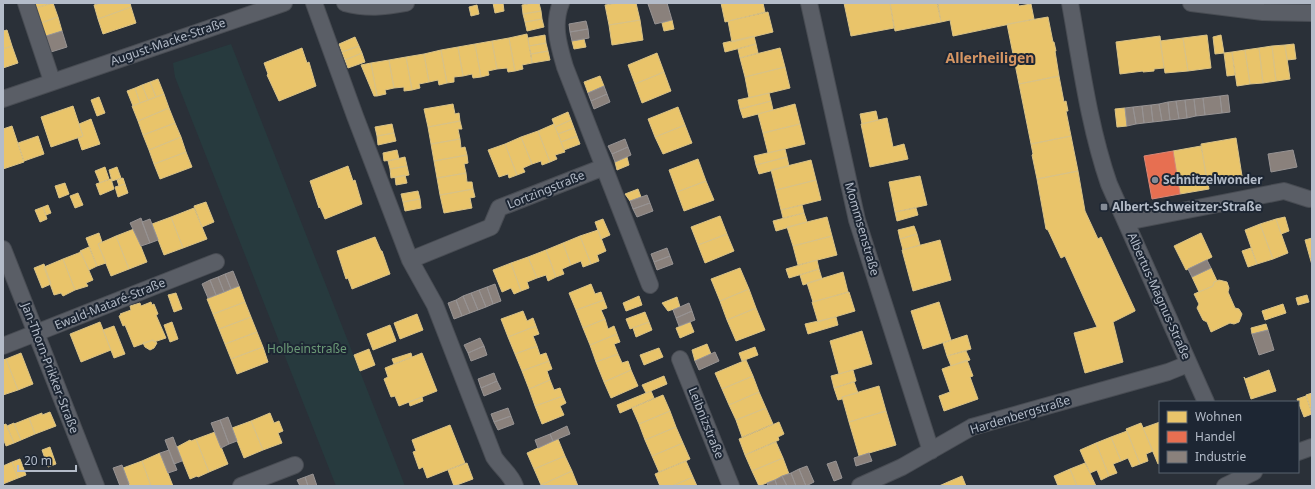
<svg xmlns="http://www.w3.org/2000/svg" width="1315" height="489" font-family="'Noto Sans',sans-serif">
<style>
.green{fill:#273a3e}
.homes{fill:#e9c46a;stroke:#d9c286}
.shops{fill:#e76f51;stroke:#d88675}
.industry{fill:#8a817c;stroke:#979393}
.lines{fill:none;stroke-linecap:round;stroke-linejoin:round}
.street-casing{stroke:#484c53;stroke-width:18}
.street{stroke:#5a5e66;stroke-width:16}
.poi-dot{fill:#848b96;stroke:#1d2633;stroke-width:1.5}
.labels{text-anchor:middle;stroke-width:4;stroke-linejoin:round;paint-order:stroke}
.street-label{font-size:12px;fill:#b4bcc9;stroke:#1d2633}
.poi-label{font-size:12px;font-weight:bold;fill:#b4bcc9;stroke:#1d2633;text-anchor:start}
.park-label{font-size:12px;fill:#6b9a76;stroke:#1d2633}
.quarter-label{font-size:14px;font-weight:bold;fill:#d59563;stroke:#1d2633}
</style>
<rect width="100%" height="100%" fill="#2a3038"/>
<path class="green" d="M231,44L405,486H336L175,77L173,63Z"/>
<path class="homes" d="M35,3H52L36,8Z
M53,3L58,17L41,23L36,8Z
M101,3H130L131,7L98,19L94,5Z
M493,3H503L504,11L495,13Z
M534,3H539L541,11L523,14L522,5Z
M618,3H636L640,20L609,25L605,5Z
M721,3H763L765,12L725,22Z
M844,3H890L894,28L851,36Z
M890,3H937L941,22L895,31Z
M942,3H1018L1019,6L1031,4L1034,19L953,36L950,20L941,22L938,4Z
M477,5L479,14L471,16L469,7Z
M131,7L136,23L103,34L98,19Z
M541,11L542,19L525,22L523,14Z
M768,12L773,32L732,42L728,21Z
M58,17L62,31L46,36L41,23Z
M1048,17L1053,42H1054L1056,51H1055L1059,76L1019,84L1007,24Z
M542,19L544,27L527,31L525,22Z
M640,20L643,40L612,45L609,25Z
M672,20L674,29L664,31L662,23Z
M7,30L12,46L3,49V31Z
M527,34L532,63L522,65L523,69L515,71L509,38Z
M545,35L546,43L529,46L528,38Z
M1207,35L1211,68L1188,71L1183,38Z
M1221,35L1224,53L1215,54L1213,37Z
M754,36L756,44L725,52L723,43Z
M1160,36L1164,68L1154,69V71L1143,72V71L1120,74L1116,42Z
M355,37L359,46L342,52L339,44Z
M509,38L515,71L508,72L507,68L497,69L492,41Z
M1183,38L1188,71L1165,73L1160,41Z
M584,39L586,47L574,49L572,41Z
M492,41L497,69L488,71L489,75L481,77L475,44Z
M546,43L548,51L531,54L529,46Z
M475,44L481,77L473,78L472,74L463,76L458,47Z
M756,44L758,53L740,58L738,49Z
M1294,44L1296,59L1287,60L1285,45Z
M1285,45L1290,79L1276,81L1272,46Z
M12,46L18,63L3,68V49Z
M359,46L362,53L345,60L342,52Z
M1272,46L1276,81L1263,83L1259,48Z
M458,47L463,76L454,77V82L447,83L441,50Z
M302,48L307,63L309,62L316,86L279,101L267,75L268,74L264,63Z
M780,48L785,67L745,77L740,58Z
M1259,48L1263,83L1250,84L1245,50Z
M441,50L447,83L439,85L438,80L429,82L424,54Z
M1245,50L1250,84L1237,86L1232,52Z
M548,51L550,60L532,63L531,54Z
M1232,52L1235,75L1227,76L1224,53Z
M362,53L365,62L348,68L345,60Z
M657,53L664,72L635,84L628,65Z
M424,54L429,82L419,84L420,88L412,90L406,57Z
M406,57L412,90L404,91V87L394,88L389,60Z
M389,60L394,88L385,90L386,94L377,96L371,63Z
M371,63L377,96H374L361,65Z
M785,67L790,88L749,98L745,77Z
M664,72L671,91L642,103L635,84Z
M600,76L604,86L588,93L584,82Z
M1059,76L1064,102L1066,101L1068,111H1066L1071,136L1031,144L1019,84Z
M158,79L164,94L156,97L150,82Z
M150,82L156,97L148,100L142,85Z
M142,85L148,100L140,103L135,88Z
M135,88L140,103L133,106L127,91Z
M769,93L771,101L740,109L738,100Z
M164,94L169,108L138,121L132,106Z
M99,97L105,113L97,116L91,100Z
M771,101L773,110L743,118L740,109Z
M453,104L455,114L459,113L460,121L428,127L424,109Z
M795,104L800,124L763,133L758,114Z
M73,106L83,136L51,147L41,117Z
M678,107L685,125L655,137L648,119Z
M169,108L175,123L143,135L138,121Z
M1125,108L1127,126L1117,127L1115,109Z
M876,111L878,120L862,124L860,114Z
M568,112L571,120L555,127L552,119Z
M887,118L893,147L904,144L908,159L870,167L861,124Z
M91,119L100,144L82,150L78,138L83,136L79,124Z
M571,120L574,128L558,134L555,127Z
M460,121L462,129H458L460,139L431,144L428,127Z
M175,123L181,137L149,150L143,135Z
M392,124L394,133L377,136L375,127Z
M554,124L565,152L555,155L557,159L550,162L538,131Z
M800,124L805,144L768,153L763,133Z
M685,125L692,143L663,154L655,137Z
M12,126L24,162L3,169V129Z
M574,128L577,136L561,142L558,134Z
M538,131L550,162L542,165L541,161L532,164L521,137Z
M394,133L396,141L378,145L377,136Z
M38,136L44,154L24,161L18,143Z
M577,136L580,144L564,150L561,142Z
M1071,136L1078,171L1037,179L1032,155L1033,154L1031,144Z
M181,137L186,152L154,164L149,150Z
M521,137L532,164L523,168L525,172L517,175L505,144Z
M1236,138L1242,176L1207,182L1201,144Z
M460,139L461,148L465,147L467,155L434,161L431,144Z
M505,144L517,175L509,178L508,174L499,177L488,150Z
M1201,146L1209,189L1180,194L1173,151Z
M785,149L787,157L756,165L754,156Z
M397,150L399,159L384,161L383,153Z
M186,152L192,167L160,179L154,164Z
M467,155L468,163L464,164L466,173L437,178L434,161Z
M405,157L407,166L390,169L388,161Z
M627,157L629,165L617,170L615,162Z
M787,157L789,166L759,174L756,165Z
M698,159L706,181L677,192L669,170Z
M811,160L816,180L776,190L771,170Z
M348,166L353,181L355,180L362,204L325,219L320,207L319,208L310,181Z
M407,166L409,175L391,178L390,169Z
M105,167L109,179L100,183L95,171Z
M117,167L121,178L112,181L109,170Z
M1078,171L1085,211L1098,239L1101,237L1102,239L1135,310V311L1113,322L1123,362L1085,373L1074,333L1097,327L1065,256L1061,258L1048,230L1046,229L1037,179Z
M466,173L467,182H472L473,189L440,195L437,178Z
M405,175L407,183L396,185L395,177Z
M920,176L927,205L895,212L889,182Z
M123,178L125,184L119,186L117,180Z
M111,179L114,189L100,195L96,184Z
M816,180L821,200L781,210L776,190Z
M706,181L714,200L684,211L677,192Z
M65,183L69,194L59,198L55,186Z
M125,184L128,193L118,197L115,187Z
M473,189L475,197L470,198L472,208L444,213L440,195Z
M638,189L641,197L630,201L625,194Z
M418,191L420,199L403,202L401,194Z
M78,193L83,205L75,208L70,196Z
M420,199L421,208L405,211L403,202Z
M206,202L214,222L202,227L194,206Z
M48,205L51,213L46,215L43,207Z
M802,205L804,213L783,218L781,210Z
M43,207L47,219L40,222L35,210Z
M194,208L207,239L183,248L171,217Z
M916,208L918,215L897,221L895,212Z
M804,213L807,222L776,231L773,221Z
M720,216L727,234L698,245L691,227Z
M171,217L183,248L164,255L152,224Z
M827,217L832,236L793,246L787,227Z
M1285,217L1289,231L1281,234L1276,219Z
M603,219L610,235L601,239L595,222Z
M1276,219L1288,253L1273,259L1260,224Z
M1260,224L1273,259L1257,264L1245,230Z
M914,226L917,234L900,239L898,230Z
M134,229L147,262L129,269L116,236Z
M598,230L606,251L597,255L599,261L591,264L580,236Z
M99,233L102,242L98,244L106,263L97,266L86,238Z
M1201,233L1212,257L1186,270L1174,246Z
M727,234L734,251L705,263L698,245Z
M917,234L920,245L903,250L900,239Z
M116,236L129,269L111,276L98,244Z
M580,236L591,264L583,267L581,261L571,265L563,243Z
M832,236L837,255L798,265L793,246Z
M375,237L381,251H382L390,274L352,289L348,278L346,279L337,251Z
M1312,238V265L1305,240Z
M940,240L951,280L913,291L902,250Z
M563,243L571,265L562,269L564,274L556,277L546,250Z
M89,247L97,266L89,270L80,251Z
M1251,248L1257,264L1248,267L1242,251Z
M546,250L556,277L548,281L546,275L537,278L528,257Z
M81,252L93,280L86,283L88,286L75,290L63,259Z
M528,257L537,278L527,282L529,288L521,291L511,263Z
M63,259L75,290L63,296L61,293L54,295L44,267Z
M817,260L819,269L789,278L786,269Z
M511,263L521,291L514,294L511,288L502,292L493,270Z
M44,264L51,284L42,288L34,268Z
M740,268L749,289L720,301L711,279Z
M1211,268L1217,281L1214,282L1213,286L1199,292L1192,277Z
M819,269L822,279L803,285L800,275Z
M843,272L848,292L813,302L807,283Z
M1219,280L1227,282L1229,288L1228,292L1235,308L1239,309L1242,314L1239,322L1234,324L1230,323L1211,332L1207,322L1203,320L1197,308L1199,304L1194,294L1213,286L1214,282Z
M591,284L595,294L601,292L604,300L576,310L569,293Z
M239,286L245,302L213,314L207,299Z
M749,289L756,308L727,320L720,301Z
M849,292L855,311L818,322L812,302Z
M176,293L182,309L174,312L168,295Z
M1307,295L1309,302L1298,305L1296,298Z
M639,296L642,305L626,311L623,303Z
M677,297L680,307L668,311L662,303Z
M604,300L607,308L601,310L605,319L583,328L576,310Z
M151,302L152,305L154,304L158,314L156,315L166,338L154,342L153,340L134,347L125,325L123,326L119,316L121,315L120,314L131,310L130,306L140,303L141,306Z
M245,302L251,317L219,329L213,314Z
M939,302L951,340L923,349L911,311Z
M1283,304L1286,313L1265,320L1262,311Z
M756,308L765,330L736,341L727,320Z
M523,311L527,321L533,318L536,326L508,337L501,319Z
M645,312L649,322L630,329L626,319Z
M417,314L423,330L400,339L394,323Z
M251,317L257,332L225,344L219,329Z
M836,317L838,325L808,334L805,324Z
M605,319L608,329L614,326L617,334L590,345L583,328Z
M100,322L111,350L81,362L70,334Z
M172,322L178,339L170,342L164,325Z
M649,322L652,330L636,337L633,328Z
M690,322L694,332L680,338L676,328Z
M1266,324L1268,330L1252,334L1251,328Z
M390,325L396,341L373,350L367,334Z
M114,326L125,354L114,358L103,330Z
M536,326L539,334L533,336L537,346L515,354L508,337Z
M862,331L872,364L839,374L830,341Z
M257,332L263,347L231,359L225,344Z
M617,334L620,342L614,344L618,354L596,362L590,345Z
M967,335L971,349L947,356L943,343Z
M153,340L157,343L154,348L150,350L145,347L143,343Z
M707,344L711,354L695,361L692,350Z
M537,346L540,355L546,353L549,361L522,371L515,354Z
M263,347L268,362L237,374L231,359Z
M755,347L758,355L742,361L739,353Z
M659,348L663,357L644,365L640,355Z
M369,349L375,365L360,371L354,355Z
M966,351L970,360L951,366L947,356Z
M21,353L33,384L18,390L6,359Z
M411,353L412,357L394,364L392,359Z
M422,353L437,391L399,406L395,396L391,397L384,379L388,377L385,368Z
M618,354L622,363L628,361L631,370L604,382L596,362Z
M6,359L18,390L3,395V360Z
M746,360L753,376L722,389L715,373Z
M967,360L973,376L970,377L978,399L944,411L939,396L950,392L942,369Z
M549,361L552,369L547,371L550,380L529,389L522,371Z
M631,370L638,386L611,398L604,382Z
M853,370L856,381L834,388L831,376Z
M1269,370L1276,391L1251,399L1244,377L1245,379Z
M664,376L667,384L646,393L642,385Z
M753,376L759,392L729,405L722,389Z
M550,380L554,390L560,388L563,396L535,406L529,389Z
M854,382L858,393L842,397V399L838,400L834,388Z
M879,386L886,411L849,422L842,397Z
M651,391L654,398L620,413L617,405Z
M759,392L766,408L736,420L729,405Z
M1312,393V413L1306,395Z
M663,395L670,411L639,424L632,408Z
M563,396L566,403L560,406L564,415L542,424L535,406Z
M1306,396L1312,414L1304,417L1297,399Z
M422,397L423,401L410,406L409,402Z
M766,408L773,424L742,437L736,420Z
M670,411L676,427L645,440L639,424Z
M886,411L896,445L859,456L849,422Z
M50,412L56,426L35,434L29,418L42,413V415Z
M270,413L274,423L279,421L283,431L278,433L282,443L263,450L251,421Z
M29,418L35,434L21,440L14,424Z
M251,421L263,450L244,458L232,428Z
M779,422L784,434L778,437L779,440L745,455L739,439Z
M1160,422V463L1158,464L1143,428Z
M14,423L21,440L14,443L7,426Z
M1141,423L1153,451L1146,454L1148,461L1140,464L1126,429Z
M6,424L14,443L6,446L3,438V425Z
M450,425L465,463L427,478L423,467L419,469L413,452L416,451L412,440Z
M676,427L683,443L652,456L645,440Z
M1127,431L1140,464L1132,467L1128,458L1121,461L1111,437Z
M215,432L228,464L209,472L196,439Z
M1111,437L1121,461L1113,464L1117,473L1109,476L1096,443Z
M196,439L209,472L198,477L197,476L190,479L177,447L190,440L191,441Z
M558,439L565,456L534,469L527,453Z
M776,442L783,458L752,471L745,455Z
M683,443L690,459L659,472L652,456Z
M1096,443L1109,476L1101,480L1097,470L1090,473L1080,450Z
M50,447L56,464L48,467L42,450Z
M160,453L173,486H151L142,461Z
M565,456L572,471L541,485L534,469Z
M783,458L789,474L759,486L752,471Z
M20,459L26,475L18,478L12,462Z
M142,461L151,486H130L123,468Z
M686,461L693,477L672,486H660L655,474Z
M12,462L18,478L3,484V466Z
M467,463L473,479L454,486L448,470Z
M1085,463L1090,473L1096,486H1077L1070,469Z
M1070,469L1077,486H1058L1054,476Z
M572,471L578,486H542L541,485Z
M962,476L966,486H939L948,482Z
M693,477L697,486H672Z"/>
<path class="shops" d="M1173,151L1180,194L1152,199L1144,156Z"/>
<path class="industry" d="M652,3H667L672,20L655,24L648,4Z
M586,21L588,29L570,32L569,24Z
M588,29L589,38L572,41L570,32Z
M62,31L67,47L51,52L46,36Z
M604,86L607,94L591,101L588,93Z
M607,94L610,102L594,109L591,101Z
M1228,95L1230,112L1222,113L1220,96Z
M1220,96L1222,113L1205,115L1203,98Z
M1203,98L1205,115L1196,116L1194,99Z
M1194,99L1196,116L1187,118L1185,100Z
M1185,100L1187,118L1179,119L1176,101Z
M1176,101L1179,119L1170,120L1168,102Z
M1168,102L1170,120L1162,121L1159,104Z
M1159,104L1162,121L1153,122L1151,105Z
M1151,105L1153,122L1144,123L1142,106Z
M1142,106L1144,123L1136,124L1133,107Z
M1133,107L1136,124L1127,126L1125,108Z
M625,139L628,147L612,154L608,146Z
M628,147L631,155L615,162L612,154Z
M1293,150L1297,167L1271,172L1268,154Z
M647,195L650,203L633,209L630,201Z
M650,203L653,211L637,217L633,209Z
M141,218L150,243L141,246L130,223Z
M150,219L158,240L150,243L142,222Z
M667,248L670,256L654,262L651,254Z
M670,256L673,264L657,270L654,262Z
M1207,260L1211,268L1192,277L1188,269Z
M233,271L239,286L231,289L225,274Z
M225,274L231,289L224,292L218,277Z
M218,277L224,292L216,295L210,280Z
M210,280L216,295L208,298L202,284Z
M495,284L501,301L493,304L487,287Z
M487,287L493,304L486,307L479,290Z
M479,290L486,307L478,310L471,293Z
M471,293L478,310L470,313L463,296Z
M463,296L470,313L462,316L456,300Z
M456,300L462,316L454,319L448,303Z
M689,303L692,311L676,318L673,310Z
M692,311L695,320L679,326L676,318Z
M1268,330L1274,350L1259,355L1252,334Z
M480,338L484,346L468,353L464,345Z
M484,346L487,355L471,361L468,353Z
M715,352L719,361L699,370L695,361Z
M494,373L497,381L481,388L478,379Z
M497,381L501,389L484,396L481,388Z
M508,408L511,416L494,422L491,414Z
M511,416L514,424L498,430L494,422Z
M228,417L237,441L229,444L220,420Z
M220,420L229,444L221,448L211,423Z
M567,426L570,434L553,441L550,434Z
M550,434L553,441L538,448L535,440Z
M173,437L182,461L174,464L165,440Z
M169,450L177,470L168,473L160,453Z
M869,453L872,461L856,466L854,458Z
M836,461L842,478L834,481L827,464Z
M122,465L129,484L125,486H120L113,468Z
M807,466L814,482L806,486L799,469Z
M799,469L806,486H796L791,473Z
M791,473L796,486H787L782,476Z
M313,474L317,486H308L305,477Z
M782,476L787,486H777L775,480Z
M305,477L308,486H300L297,480Z
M775,480L777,486H768L767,483Z"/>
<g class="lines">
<g class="street-casing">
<path id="street" d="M26,3L52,81
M314,3L355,116L410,260L435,305L494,457C501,468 511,474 515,486
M345,3C366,9 385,7 406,3
M561,3C552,25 559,46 565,67L650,285
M809,3L857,220L931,451
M1070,3C1081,64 1089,126 1109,184L1206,402
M1191,3L1263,12L1312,13
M3,99L284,3
M1126,222L1284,191L1309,199
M3,249L96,486
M410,260L491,227L499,208L604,167
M3,346L216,262
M680,359L731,486
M1298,452L1312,447
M241,486L295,465
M860,486L902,467L972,427L1168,372L1188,364
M1225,486L1254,472"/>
</g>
<use href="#street" class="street"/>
</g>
<g class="poi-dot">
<circle cx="1155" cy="180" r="4"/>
<rect x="1100" y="203" width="8" height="8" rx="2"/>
</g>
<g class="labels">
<g class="street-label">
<text transform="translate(168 42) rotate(-19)" y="4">August-Macke-Straße</text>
<text transform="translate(546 190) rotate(-22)" y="4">Lortzingstraße</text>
<text transform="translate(862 229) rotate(74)" y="4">Mommsenstraße</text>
<text transform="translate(1159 296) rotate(66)" y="4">Albertus-Magnus-Straße</text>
<text transform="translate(110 304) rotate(-22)" y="4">Ewald-Mataré-Straße</text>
<text transform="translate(50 368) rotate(69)" y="4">Jan-Thorn-Prikker-Straße</text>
<text transform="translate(1020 415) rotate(-17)" y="4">Hardenbergstraße</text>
<text transform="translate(706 423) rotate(68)" y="4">Leibnizstraße</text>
</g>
<g class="poi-label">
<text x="1163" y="184">Schnitzelwonder</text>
<text x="1112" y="211">Albert-Schweitzer-Straße</text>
</g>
<g class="park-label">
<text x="307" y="353">Holbeinstraße</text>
</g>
<g class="quarter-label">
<text x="990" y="63">Allerheiligen</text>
</g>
</g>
<rect width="1315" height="489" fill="none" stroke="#b4bcc9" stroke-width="8"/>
<rect x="1159" y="401" width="140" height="72" fill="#1d2633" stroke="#59626f"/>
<rect x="1167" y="411" width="20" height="12" fill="#e9c46a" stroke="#59626f"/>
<text x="1195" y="421" font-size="12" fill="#b4bcc9">Wohnen</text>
<rect x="1167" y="431" width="20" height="12" fill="#e76f51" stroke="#59626f"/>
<text x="1195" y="441" font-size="12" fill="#b4bcc9">Handel</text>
<rect x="1167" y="451" width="20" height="12" fill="#8a817c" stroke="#59626f"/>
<text x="1195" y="461" font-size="12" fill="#b4bcc9">Industrie</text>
<path d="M18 465v6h58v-6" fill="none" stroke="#b4bcc9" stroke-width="2"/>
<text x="24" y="465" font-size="12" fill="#b4bcc9" stroke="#1d2633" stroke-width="3" paint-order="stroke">20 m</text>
</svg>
